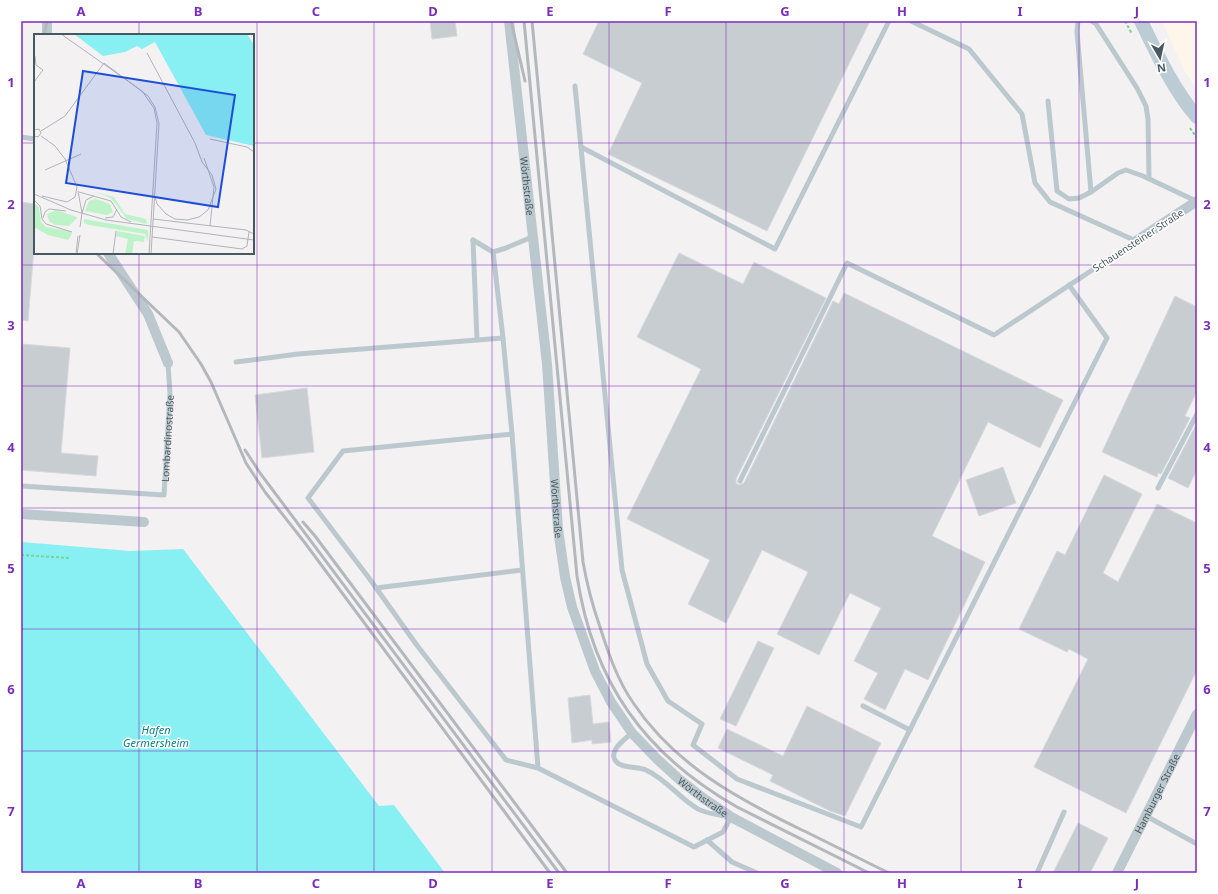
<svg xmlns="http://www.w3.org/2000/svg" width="1218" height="894" font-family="'Noto Sans',sans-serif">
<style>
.commercial{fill:#fef5eb}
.water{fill:#88eff3}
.building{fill:#c8cdd1;stroke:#d5d9dd}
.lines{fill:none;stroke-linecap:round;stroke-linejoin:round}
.path{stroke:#73d494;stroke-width:2;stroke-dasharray:3 2;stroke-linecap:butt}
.lane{stroke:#bbc9cf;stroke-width:5}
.street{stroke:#bbc9cf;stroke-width:10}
.secondary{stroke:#bcccd4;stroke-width:14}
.rail{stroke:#b3b8bc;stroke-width:3}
.grid{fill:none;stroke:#7b2cbf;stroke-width:1;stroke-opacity:0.55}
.labels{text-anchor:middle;stroke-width:3;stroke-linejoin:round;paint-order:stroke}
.street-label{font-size:10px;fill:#475960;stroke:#fff}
.water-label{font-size:11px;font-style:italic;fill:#068187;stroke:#fff}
.inset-road{fill:none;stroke:#afb4b8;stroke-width:1}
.view{fill:#1d4ed8;fill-opacity:0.15;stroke:#1d4ed8;stroke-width:2}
.inset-edge{fill:none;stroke:#475960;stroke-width:2}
.neatline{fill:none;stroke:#7b2cbf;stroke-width:1.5}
.grid-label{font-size:13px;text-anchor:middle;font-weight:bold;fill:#7b2cbf}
</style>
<rect width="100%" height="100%" fill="#f4f1f2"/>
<path class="commercial" d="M1162,21H1197V89L1185,72Z"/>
<path class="water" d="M21,542L130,551L183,549L379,806L394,805L445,873H21Z"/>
<path class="building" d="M430,21H455L457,36L432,39Z
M599,21H870L767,231L608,154L642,83L583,54Z
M21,202L35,204V236L28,321L21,320Z
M679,253L743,284L754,262L826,298L736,479V483L739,485L744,483L833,301L839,304L844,293L1063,400L1040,448L988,422L932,536L985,562L928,680L905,669L885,710L864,699L878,673L854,661L881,608L850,593L819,655L777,634L808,572L762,550L726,623L688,604L710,560L627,519L701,369L637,337Z
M1175,296L1197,307V391L1185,416L1190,418L1161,474L1158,473L1157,477L1102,452Z
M21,344L70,348L61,453L98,456L96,476L21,470Z
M307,388L314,452L262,458L255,395Z
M1197,423V470L1188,488L1168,478Z
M1003,467L1016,503L979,516L966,480Z
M1104,475L1142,494L1103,573L1118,582L1157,504L1197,523V670L1126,813L1034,767L1088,659L1069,649L1067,652L1019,629L1057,551L1065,555Z
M758,641L774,648L736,726L720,719Z
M590,695L593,724L609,722L611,742L592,744V740L572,743L568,698Z
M807,706L881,743L845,816L830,811L770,781L773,775L718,748L727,729L783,756Z
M1078,823L1108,838L1090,873H1053Z"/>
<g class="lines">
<path class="path" d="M1125,21L1132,34
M1190,128L1197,138
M21,555L69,558"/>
<g class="lane">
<path d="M911,21L969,49L1022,114L1035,183L1050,202L1136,241"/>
<path d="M1078,21L1077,32L1091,192"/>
<path d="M1092,21L1096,24L1137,88L1146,106L1148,119L1149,178"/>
<path d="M575,86L622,570L647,664L668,701L702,724L693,745L737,779L861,827L1107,338L1069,285"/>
<path d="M1048,101L1057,191L1069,199L1079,198L1091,192L1118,173L1126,170L1143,176L1196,201"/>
<path d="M21,137L35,139"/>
<path d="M581,147L775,249L889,21"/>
<path d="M473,240L477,340"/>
<path d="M473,240L493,252"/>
<path d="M236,362L298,354L503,338"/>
<path d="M512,434L503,338L493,252L506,248L532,237"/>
<path d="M740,481L847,263L994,335L1136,241"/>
<path id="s1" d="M21,486L164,495L170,394L168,363"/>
<path d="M1158,488L1197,414"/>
<path d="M376,588L522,570"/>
<path d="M863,706L910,730"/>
<path d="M538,768L506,760L416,644L369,578L308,498L343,451L512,434L538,768L694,847L723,832L731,817C722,815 706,814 698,809C680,799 666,779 646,770C638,766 620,769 615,760C609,750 626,738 632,733"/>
<path d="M1146,816L1197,844"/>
<path d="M707,840L732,862L757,873"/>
<path d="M1037,873L1064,812"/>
</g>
<g class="street">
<path d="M47,21V35"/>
<path id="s2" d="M509,21L547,364L558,529L565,577L572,607L595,671L611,702L632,733L657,759L680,780L703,798L731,817L837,873"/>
<path d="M1136,241L1197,201"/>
<path d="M108,253L148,314L168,363"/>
<path d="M21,514L144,522"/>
<path id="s3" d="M1117,873L1197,714"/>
</g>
<path class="secondary" d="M1141,21C1157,54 1173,89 1197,117"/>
<path class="rail" d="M511,21L525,81
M524,21L577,576C593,682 644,754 737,807L869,873
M532,21L583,562C587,584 592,604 599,624C608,652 617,680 634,704C675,765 738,799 802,830C831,844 860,859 889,873
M44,35L47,21
M96,253L179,332L201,364L211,382L246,463L265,492L305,543L550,873
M245,450L260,473L559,873
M303,522L315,536L567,873"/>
</g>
<path class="grid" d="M139,21V35M257,21V873M374,21V873M492,21V873M609,21V873M726,21V873M844,21V873M961,21V873M1079,21V873M21,143H35M253,143H1197M139,253V873M21,265H1197M21,386H1197M21,508H1197M21,629H1197M21,751H1197"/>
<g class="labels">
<g class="street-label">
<text dy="4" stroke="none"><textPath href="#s2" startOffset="166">Wörthstraße</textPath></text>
<text transform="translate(1138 240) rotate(-33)" y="4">Schauensteiner Straße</text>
<text dy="4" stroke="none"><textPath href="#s1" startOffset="200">Lombardinostraße</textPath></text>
<text dy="4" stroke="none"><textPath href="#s2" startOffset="490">Wörthstraße</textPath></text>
<text dy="4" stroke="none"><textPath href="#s3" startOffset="89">Hamburger Straße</textPath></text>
<text dy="4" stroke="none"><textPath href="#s2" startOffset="826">Wörthstraße</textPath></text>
</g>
<g class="water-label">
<text x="156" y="734">Hafen<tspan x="156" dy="13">Germersheim</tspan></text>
</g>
</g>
<g transform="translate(34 34)">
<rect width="220" height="220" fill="#f4f1f2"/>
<path d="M61,158L80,163L91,180L112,185L113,190L93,185L77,164ZM62,165L76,170L79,178L73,181L51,177L55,167ZM0,168L5,174L7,188L12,193L36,197L38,200L34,206L14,201L0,193ZM22,176L43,183V184L35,192L21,191L15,187L13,180ZM50,185L114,196V208L111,200L55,191L50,189ZM83,197L111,202L110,208L100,207L98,220H91L94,205L82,202Z" fill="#bef3c9"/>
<path d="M40,0H213L220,11V112L172,101L121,8L108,15L103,12L91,18L69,22Z" fill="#88eff3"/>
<path class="inset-road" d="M27,0L108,57L120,74L123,89L115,220M113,19L161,109L168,128L178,141L182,155L174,176L165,183L153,186L141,185L132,180L123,170L120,160M0,48L9,36L2,31L1,22M0,96L5,95L7,99L4,103L0,102M7,97L31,82L70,29L114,62L121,73L125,90L117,220M7,102L21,112L31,125L43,153M176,105L213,113L220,118M170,124L180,153L176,192M11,136L47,120M44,157L48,179L46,193M45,158L77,167L87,183L97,188M0,160L37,176L72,186L220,206M8,162L33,168L41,163L43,153M0,166L6,172L8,185L12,190L38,198M48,179L52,166L60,162M9,184L11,178L15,175L32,177M71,184L79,183L83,175M119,185L212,196L220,200M118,203L208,215L213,212L215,198M42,220L44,202M43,220L46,201M79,220L82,197"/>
<path class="view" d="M49,37L201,61L184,173L32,149Z"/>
<rect width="220" height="220" class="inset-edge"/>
</g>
<rect width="1218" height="894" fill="none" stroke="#ffffff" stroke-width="44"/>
<g transform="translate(1160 58) rotate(171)" stroke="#ffffff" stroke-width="3" paint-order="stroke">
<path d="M0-3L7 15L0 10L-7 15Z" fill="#475960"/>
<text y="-6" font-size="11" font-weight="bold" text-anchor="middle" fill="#475960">N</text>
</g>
<rect x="22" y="22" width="1174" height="850" class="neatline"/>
<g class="grid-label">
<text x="81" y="16">A</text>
<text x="198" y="16">B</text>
<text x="316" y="16">C</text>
<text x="433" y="16">D</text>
<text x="550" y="16">E</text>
<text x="668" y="16">F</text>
<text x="785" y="16">G</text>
<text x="902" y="16">H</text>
<text x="1020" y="16">I</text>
<text x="1137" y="16">J</text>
<text x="11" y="87">1</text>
<text x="1207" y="87">1</text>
<text x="11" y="209">2</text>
<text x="1207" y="209">2</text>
<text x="11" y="330">3</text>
<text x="1207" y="330">3</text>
<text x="11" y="452">4</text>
<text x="1207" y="452">4</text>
<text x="11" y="573">5</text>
<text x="1207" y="573">5</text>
<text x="11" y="694">6</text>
<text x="1207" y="694">6</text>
<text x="11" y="816">7</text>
<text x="1207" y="816">7</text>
<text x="81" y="888">A</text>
<text x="198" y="888">B</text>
<text x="316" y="888">C</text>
<text x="433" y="888">D</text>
<text x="550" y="888">E</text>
<text x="668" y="888">F</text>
<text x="785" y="888">G</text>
<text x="902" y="888">H</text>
<text x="1020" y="888">I</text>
<text x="1137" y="888">J</text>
</g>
</svg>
